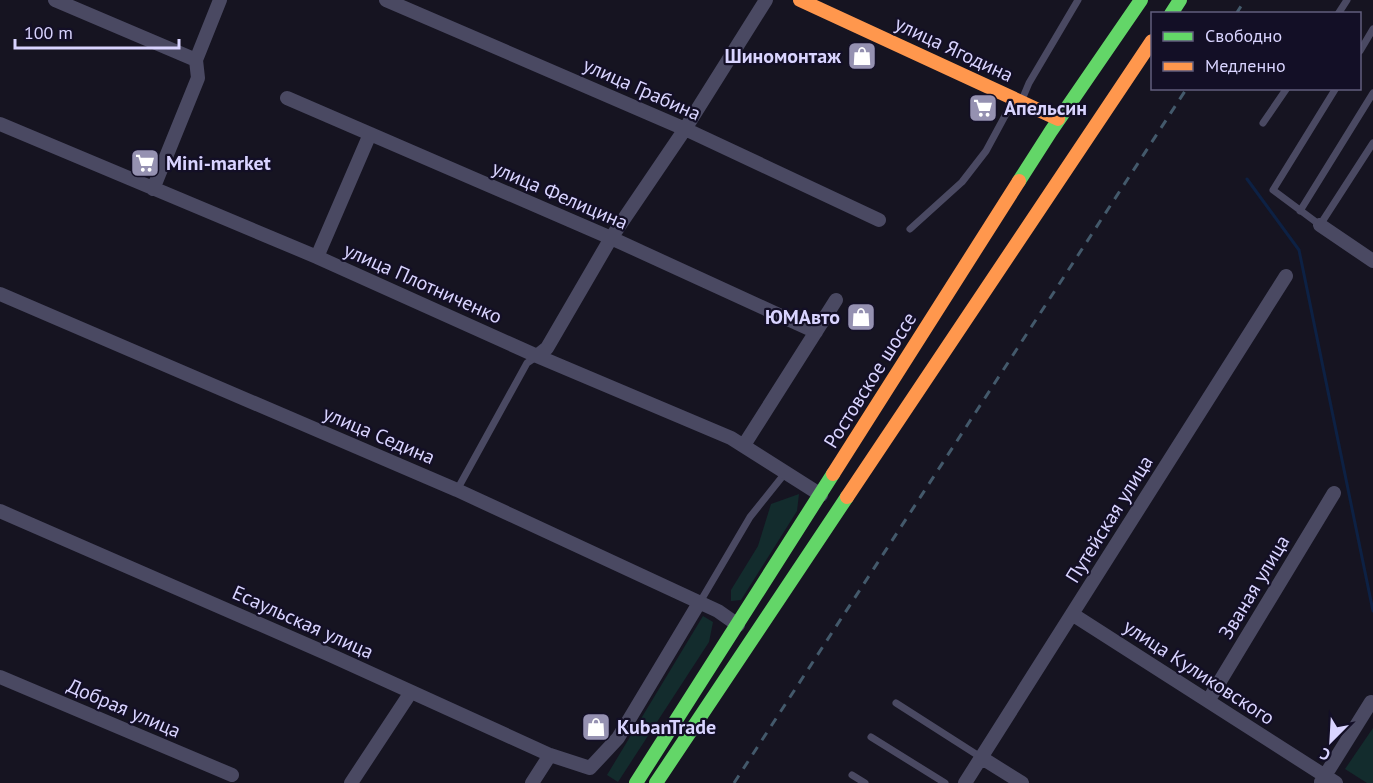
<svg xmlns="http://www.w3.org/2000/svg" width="1373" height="783" font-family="'PT Sans',sans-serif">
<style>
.green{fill:#132c2d}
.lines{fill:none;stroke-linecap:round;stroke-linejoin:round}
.stream{stroke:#0d2144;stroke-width:3}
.lane{stroke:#4a4962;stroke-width:7}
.street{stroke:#4a4962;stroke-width:14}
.fast{stroke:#63d668;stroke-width:14}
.slow{stroke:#ff974d;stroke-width:14}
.rail{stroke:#43596b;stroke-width:3;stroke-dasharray:9 8;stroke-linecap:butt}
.labels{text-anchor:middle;stroke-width:4.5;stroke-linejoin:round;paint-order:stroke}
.street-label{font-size:20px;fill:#d9d4ff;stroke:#130f26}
.poi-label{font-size:20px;font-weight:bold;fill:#d9d4ff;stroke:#130f26;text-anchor:start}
</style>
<rect width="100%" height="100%" fill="#161421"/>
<path class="green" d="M799,494L797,511L741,600L731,601V590L758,546L771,504Z
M703,616L713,622L709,642L618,782L607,775Z
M1373,728V783H1367L1345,769Z"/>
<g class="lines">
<path class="stream" d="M1247,179L1299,250L1373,611"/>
<path class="lane" d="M1338,14L1347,0
M1360,51L1373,29
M1336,88L1273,190L1320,225L1373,143
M1021,102L1029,83L1078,0
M1263,123L1287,88
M1300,211L1373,93
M910,229L962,182L986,151L1013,101
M457,490L527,363L536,357
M700,602L750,517L786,472
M896,703L982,758
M871,737L945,783
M852,775L865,783"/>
<path class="street" d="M55,0L196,60
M386,0L685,129L879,220
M287,98L611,238L816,332
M0,124L317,257L537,356L731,438L821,495
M153,189L198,78L196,60L220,0
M1320,225L1373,261
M317,257L370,134
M0,294L457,490L718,611L738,625
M537,356L547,348L611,238L685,129L766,0
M744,445L836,300
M0,511L328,654L550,755L590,768L618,738L699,603
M1072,614L1336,783
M0,677L232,775
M1208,701L1334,493
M982,758L1022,783
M1321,782L1371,702
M351,783L411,692
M532,783L550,755
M965,783L1286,276"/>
<path class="fast" d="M1171,14L1180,0
M1019,181L1051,131L1141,0
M636,783L833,474
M656,783L847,497"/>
<path class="slow" d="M800,0L1058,119
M833,474L1019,181
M847,497L1152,41"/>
<path class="rail" d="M1236,14L1245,0
M734,783L1187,88"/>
</g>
<defs>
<g id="shop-square" transform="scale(1.5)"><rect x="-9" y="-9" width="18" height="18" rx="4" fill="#9591b1" stroke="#130f26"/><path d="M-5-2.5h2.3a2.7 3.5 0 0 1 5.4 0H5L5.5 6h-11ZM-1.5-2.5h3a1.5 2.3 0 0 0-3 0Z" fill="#fff"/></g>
<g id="supermarket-square" transform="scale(1.5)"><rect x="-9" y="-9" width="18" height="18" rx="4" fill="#9591b1" stroke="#130f26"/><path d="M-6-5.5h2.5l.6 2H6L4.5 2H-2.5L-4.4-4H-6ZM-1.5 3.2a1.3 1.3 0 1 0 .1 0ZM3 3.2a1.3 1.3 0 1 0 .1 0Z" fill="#fff"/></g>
</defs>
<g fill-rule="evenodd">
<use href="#shop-square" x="862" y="56"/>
<use href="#supermarket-square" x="983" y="108"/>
<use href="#supermarket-square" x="145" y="163"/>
<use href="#shop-square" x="861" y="317"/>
<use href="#shop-square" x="596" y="727"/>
</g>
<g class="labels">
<g class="street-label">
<text transform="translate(954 49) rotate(25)" y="7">улица Ягодина</text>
<text transform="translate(642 89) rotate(24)" y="7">улица Грабина</text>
<text transform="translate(560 195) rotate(23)" y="7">улица Фелицина</text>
<text transform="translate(423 283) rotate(24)" y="7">улица Плотниченко</text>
<text transform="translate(870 380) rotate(-58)" y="7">Ростовское шоссе</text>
<text transform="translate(379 435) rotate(23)" y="7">улица Седина</text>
<text transform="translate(1109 519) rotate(-58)" y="7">Путейская улица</text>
<text transform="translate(1254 587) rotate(-59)" y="7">Званая улица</text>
<text transform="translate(303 622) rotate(24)" y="7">Есаульская улица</text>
<text transform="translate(1199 672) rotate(33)" y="7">улица Куликовского</text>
<text transform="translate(124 708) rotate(23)" y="7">Добрая улица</text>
</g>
<g class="poi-label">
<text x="841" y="63" text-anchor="end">Шиномонтаж</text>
<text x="1004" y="115">Апельсин</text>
<text x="166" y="170">Mini-market</text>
<text x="840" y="324" text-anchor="end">ЮМАвто</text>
<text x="617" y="734">KubanTrade</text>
</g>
</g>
<rect x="1151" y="12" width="210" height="78" fill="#130f26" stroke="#625e7d" stroke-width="1.5"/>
<rect x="1163" y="32" width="30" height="9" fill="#63d668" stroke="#625e7d" stroke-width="1.5"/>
<text x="1205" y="42" font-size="18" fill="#d9d4ff">Свободно</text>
<rect x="1163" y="62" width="30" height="9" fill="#ff974d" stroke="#625e7d" stroke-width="1.5"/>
<text x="1205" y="72" font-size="18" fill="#d9d4ff">Медленно</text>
<g transform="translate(1331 741) rotate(204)" stroke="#130f26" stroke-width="4.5" paint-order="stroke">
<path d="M0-4.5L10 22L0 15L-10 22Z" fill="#d9d4ff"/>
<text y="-9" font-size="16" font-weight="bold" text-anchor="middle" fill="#d9d4ff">С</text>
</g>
<path d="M15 39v9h164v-9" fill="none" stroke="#d9d4ff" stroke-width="3"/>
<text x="24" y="39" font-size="18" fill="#d9d4ff" stroke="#130f26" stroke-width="4.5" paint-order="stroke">100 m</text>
</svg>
